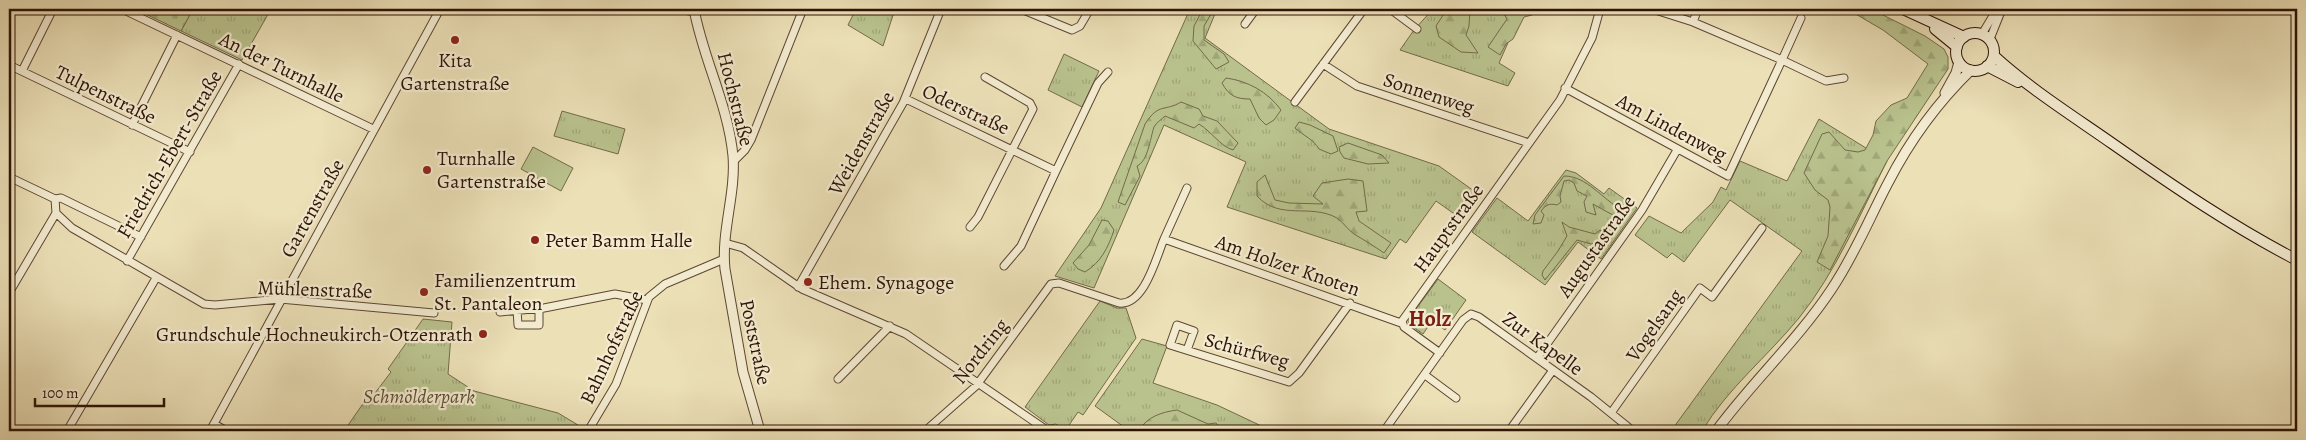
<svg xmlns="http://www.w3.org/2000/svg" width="2306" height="440" font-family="Alegreya,serif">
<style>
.grass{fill:url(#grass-tufts);stroke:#736a4a}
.forest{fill:url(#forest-firs);stroke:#736a4a}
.cemetery{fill:url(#cemetery-stones);stroke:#736a4a}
.garden{fill:#b9c28d;stroke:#736a4a}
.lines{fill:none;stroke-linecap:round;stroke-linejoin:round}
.minor-casing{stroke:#5d4632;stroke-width:9}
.tertiary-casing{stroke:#5d4632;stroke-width:11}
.secondary-casing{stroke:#2d1306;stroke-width:12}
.minor{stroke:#f3ebd0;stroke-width:7}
.tertiary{stroke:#f3ebd0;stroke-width:9}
.secondary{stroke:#f3ebd0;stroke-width:10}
.poi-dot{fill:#8f2418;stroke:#f3ebd0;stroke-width:2}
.labels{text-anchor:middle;stroke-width:4.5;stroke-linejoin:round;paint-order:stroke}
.poi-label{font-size:20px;fill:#2d1306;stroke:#f3ebd0;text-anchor:start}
.street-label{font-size:20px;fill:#2d1306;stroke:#f3ebd0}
.park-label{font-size:20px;font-style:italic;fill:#5e5035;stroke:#f3ebd0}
.quarter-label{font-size:22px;font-weight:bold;fill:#7a1f14;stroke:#f3ebd0}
</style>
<defs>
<pattern id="grass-tufts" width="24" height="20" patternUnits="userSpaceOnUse" patternTransform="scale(1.25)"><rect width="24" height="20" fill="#b9c28d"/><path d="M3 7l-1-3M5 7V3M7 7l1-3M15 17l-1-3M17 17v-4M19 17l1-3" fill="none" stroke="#9fa678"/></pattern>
<pattern id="forest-firs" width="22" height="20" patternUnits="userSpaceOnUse" patternTransform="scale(1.25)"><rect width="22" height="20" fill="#b9c28d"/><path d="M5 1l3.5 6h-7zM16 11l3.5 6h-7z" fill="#9fa678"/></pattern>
<pattern id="cemetery-stones" width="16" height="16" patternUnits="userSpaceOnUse" patternTransform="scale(1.25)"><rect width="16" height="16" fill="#b9c28d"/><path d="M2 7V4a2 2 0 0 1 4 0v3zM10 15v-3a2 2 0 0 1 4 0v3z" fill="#9fa678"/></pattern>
</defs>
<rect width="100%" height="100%" fill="#ece0b7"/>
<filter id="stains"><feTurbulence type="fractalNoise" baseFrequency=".004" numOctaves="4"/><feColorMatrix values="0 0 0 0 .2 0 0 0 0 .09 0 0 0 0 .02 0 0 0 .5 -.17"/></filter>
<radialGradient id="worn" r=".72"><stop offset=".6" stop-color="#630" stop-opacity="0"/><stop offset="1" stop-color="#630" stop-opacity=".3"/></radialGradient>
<path class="grass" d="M193,9H271L242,60L181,31Z
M856,9H895L883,46L848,25Z
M1190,9H1217L1205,38L1329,129L1439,166L1481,196L1463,220L1436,201L1406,243L1400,239L1386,259L1227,207L1246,162L1164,125L1094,288L1055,276L1101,208Z
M1433,9H1537V11H1522L1499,63L1515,73L1508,86L1400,50L1414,30Z
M1064,54L1099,71L1082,107L1048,90Z
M562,111L625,129L618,154L554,136Z
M1819,119L1887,161C1860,214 1836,272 1799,318C1768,356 1727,389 1702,431H1671L1802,251L1730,200L1684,262L1672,253L1667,258L1635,235L1649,216L1681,233L1713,202L1721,187L1726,190L1740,161L1787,181Z
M1566,170L1576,173L1604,194L1609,188L1637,208L1601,259L1578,242L1545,285L1472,232L1497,198L1528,221Z
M1438,279L1466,300L1445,330L1432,321L1423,334L1409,324L1408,320Z
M1100,301L1117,308H1126L1136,338L1083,415L1078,412L1065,431L1056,424L1049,425L1025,407Z
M423,319L452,322L448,374L474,391L558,413L578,425L574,431H344L369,395L372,397L391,372L388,369Z
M1142,339L1167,346L1153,383L1217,405L1272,431H1122L1124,427L1095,406Z"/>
<path class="forest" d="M1203,9H1214L1204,26V40L1224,54L1229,62L1216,69L1193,41L1194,26Z
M1447,9H1470L1469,26L1466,35L1478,53L1461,52L1439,37L1436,26Z
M1501,9H1534L1532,15L1524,17L1513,39L1506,44L1500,55L1488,47L1507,19Z
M1847,9H1871L1925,36L1944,49L1948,57V69L1887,161L1830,270L1817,262L1828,236L1830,207L1828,200L1815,190L1804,173L1822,134L1829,132L1845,150L1858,152L1865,150L1873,135L1876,121L1891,105L1907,98L1928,64L1883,30Z
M1226,78C1248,81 1268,92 1281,110L1274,120L1266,125L1259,118L1250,99C1236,99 1229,96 1222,83Z
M1181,102L1199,109L1203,116L1217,121L1238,143L1233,150C1220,146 1212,132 1199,124L1194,128L1165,116C1162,119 1156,123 1154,127C1150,139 1148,161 1137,166L1140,176L1125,205L1118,202L1145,124C1159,102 1165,112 1181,102Z
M1299,122L1310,125L1333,136L1338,151L1331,154L1319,149C1313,139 1304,136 1295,128Z
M1348,143L1382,155L1389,163L1368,164L1344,158L1340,152L1339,147Z
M1265,175L1275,200L1289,203L1323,204L1313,196L1322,183L1348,179L1363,181L1367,211L1356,212L1359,221L1391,243L1384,253C1374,246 1364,240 1354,234C1348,230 1343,222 1337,218C1310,203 1280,221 1257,196V182Z
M1564,176C1587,176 1602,199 1622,210L1619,215L1611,214L1593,204L1596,215L1586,212L1584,202L1587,196L1577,191L1574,183L1569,180L1564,181L1560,196L1561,202L1557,205C1549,203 1546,205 1541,211L1544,215L1541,223L1533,224L1535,215Z
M1102,220L1108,221L1114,230C1108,248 1101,262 1085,272L1078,269L1073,263L1089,245Z
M1562,222L1569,227L1595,234L1600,230L1608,233L1607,238L1591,244L1577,240L1545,280L1542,275L1543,271L1558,251L1567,236Z
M1177,410L1208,424L1216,423L1223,431H1139C1146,417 1162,412 1177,410Z"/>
<path class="cemetery" d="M135,9H193L181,31Z"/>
<path class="garden" d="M533,147L573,168L561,191L521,169Z"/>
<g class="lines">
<g class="minor-casing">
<path id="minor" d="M122,9L373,129
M679,9L695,12
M1021,9L1072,30L1080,26L1090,9
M1390,9L1417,29
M1801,18L1782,60L1826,81L1844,78
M1693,22L1698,9
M1245,24L1256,9
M1982,34L1997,9
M1990,39L2002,9
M1323,64L1357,86L1529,143
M9,65L190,152
M22,71L53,9
M1565,88L1728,176L1782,60L1693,22L1652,9
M906,99L1056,171L1021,246L1004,266
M1295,102L1364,9
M132,125L177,35
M733,162L745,150L751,140L803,9
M1056,171L1098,83L1108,72
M9,177L55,199L61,198L141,237
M1187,188L1164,239L1401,323
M55,199L56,213L72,228L204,304L215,305L280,299L434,313
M970,227L978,217L1033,109L1030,103L985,77
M725,243L743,248L802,289L906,334L1048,431
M127,261L239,64
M798,287L903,103L941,9
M9,293L56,213
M517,310L518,325H539V309
M500,312L544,308L615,294L647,300
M1187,350L1194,331L1177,325L1170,345L1289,382L1299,373L1350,303
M1440,353L1404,327L1402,321L1560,100L1592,38L1600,9
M1537,358L1642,210L1677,150
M1425,375L1456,398
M838,379L890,326
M1611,413L1700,288L1712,297L1762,228
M214,424L227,431
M67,431L156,278
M210,431L440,9
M588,431L616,384L649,297L665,284L724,259
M925,431L976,386L1051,284L1059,283L1119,303C1144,306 1156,258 1164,239
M1384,431L1463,320L1471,314L1479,317L1591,397L1633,431
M1509,431L1553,370"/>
</g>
<g class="tertiary-casing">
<path id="tertiary" d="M694,9C703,59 728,104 733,156C736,194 721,231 725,269L743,372L760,431
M1945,93L1956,73L1959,62
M1716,431C1752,382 1797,341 1831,290C1854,256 1869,219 1888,183C1909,142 1938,102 1971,70"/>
</g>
<g class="secondary-casing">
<path id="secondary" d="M1903,9L1964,37
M1935,29L1957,47
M1956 52a19 19 0 1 1 38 0a19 19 0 1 1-38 0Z
M1994,56C2030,89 2073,116 2113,144C2173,186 2233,227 2297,260
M1987,66L2018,82"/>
</g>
<use href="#minor" class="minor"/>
<use href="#tertiary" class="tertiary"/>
<use href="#secondary" class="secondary"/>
</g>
<g class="poi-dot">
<circle cx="455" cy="40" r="5"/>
<circle cx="427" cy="170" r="5"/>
<circle cx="535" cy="240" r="5"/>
<circle cx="808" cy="282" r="5"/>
<circle cx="424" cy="292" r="5"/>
<circle cx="483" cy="334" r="5"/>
</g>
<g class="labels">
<g class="poi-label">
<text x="455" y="67" text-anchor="middle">Kita<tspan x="455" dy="23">Gartenstraße</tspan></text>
<text x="437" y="165">Turnhalle<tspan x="437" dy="23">Gartenstraße</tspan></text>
<text x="545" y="247">Peter Bamm Halle</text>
<text x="434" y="287">Familienzentrum<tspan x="434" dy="23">St. Pantaleon</tspan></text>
<text x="818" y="289">Ehem. Synagoge</text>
<text x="473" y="341" text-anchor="end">Grundschule Hochneukirch-Otzenrath</text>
</g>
<g class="street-label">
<text transform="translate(282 67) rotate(26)" y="7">An der Turnhalle</text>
<text transform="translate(1429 93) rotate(18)" y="7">Sonnenweg</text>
<text transform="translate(106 94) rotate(26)" y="7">Tulpenstraße</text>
<text transform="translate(736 99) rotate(76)" y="7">Hochstraße</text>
<text transform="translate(966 109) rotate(25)" y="7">Oderstraße</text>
<text transform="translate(1672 127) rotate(28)" y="7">Am Lindenweg</text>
<text transform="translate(861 143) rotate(-61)" y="7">Weidenstraße</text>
<text transform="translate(169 154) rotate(-60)" y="7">Friedrich-Ebert-Straße</text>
<text transform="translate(312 208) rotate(-61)" y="7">Gartenstraße</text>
<text transform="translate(1448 228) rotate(-54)" y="7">Hauptstraße</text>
<text transform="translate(1596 246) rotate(-55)" y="7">Augustastraße</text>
<text transform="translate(1288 265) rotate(19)" y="7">Am Holzer Knoten</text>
<text transform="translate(315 289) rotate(2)" y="7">Mühlenstraße</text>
<text transform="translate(1654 325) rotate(-55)" y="7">Vogelsang</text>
<text transform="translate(756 342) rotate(78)" y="7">Poststraße</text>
<text transform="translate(1543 343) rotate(36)" y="7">Zur Kapelle</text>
<text transform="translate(611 347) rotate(-65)" y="7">Bahnhofstraße</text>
<text transform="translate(1247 350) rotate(15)" y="7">Schürfweg</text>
<text transform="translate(980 351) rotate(-52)" y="7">Nordring</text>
</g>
<g class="park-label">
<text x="419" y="403">Schmölderpark</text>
</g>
<g class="quarter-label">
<text x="1430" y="326">Holz</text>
</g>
</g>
<rect width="2306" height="440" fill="none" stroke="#ece0b7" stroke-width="30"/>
<rect x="10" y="10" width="2286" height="420" fill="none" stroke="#2d1306" stroke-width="2.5"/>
<rect x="15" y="15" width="2276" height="410" fill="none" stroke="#2d1306"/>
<path d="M35 398v8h129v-8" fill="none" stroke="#2d1306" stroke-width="2.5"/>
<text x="42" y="398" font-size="15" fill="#2d1306" stroke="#f3ebd0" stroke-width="4" paint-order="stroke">100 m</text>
<rect width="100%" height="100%" filter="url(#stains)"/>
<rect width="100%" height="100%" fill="url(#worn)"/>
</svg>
